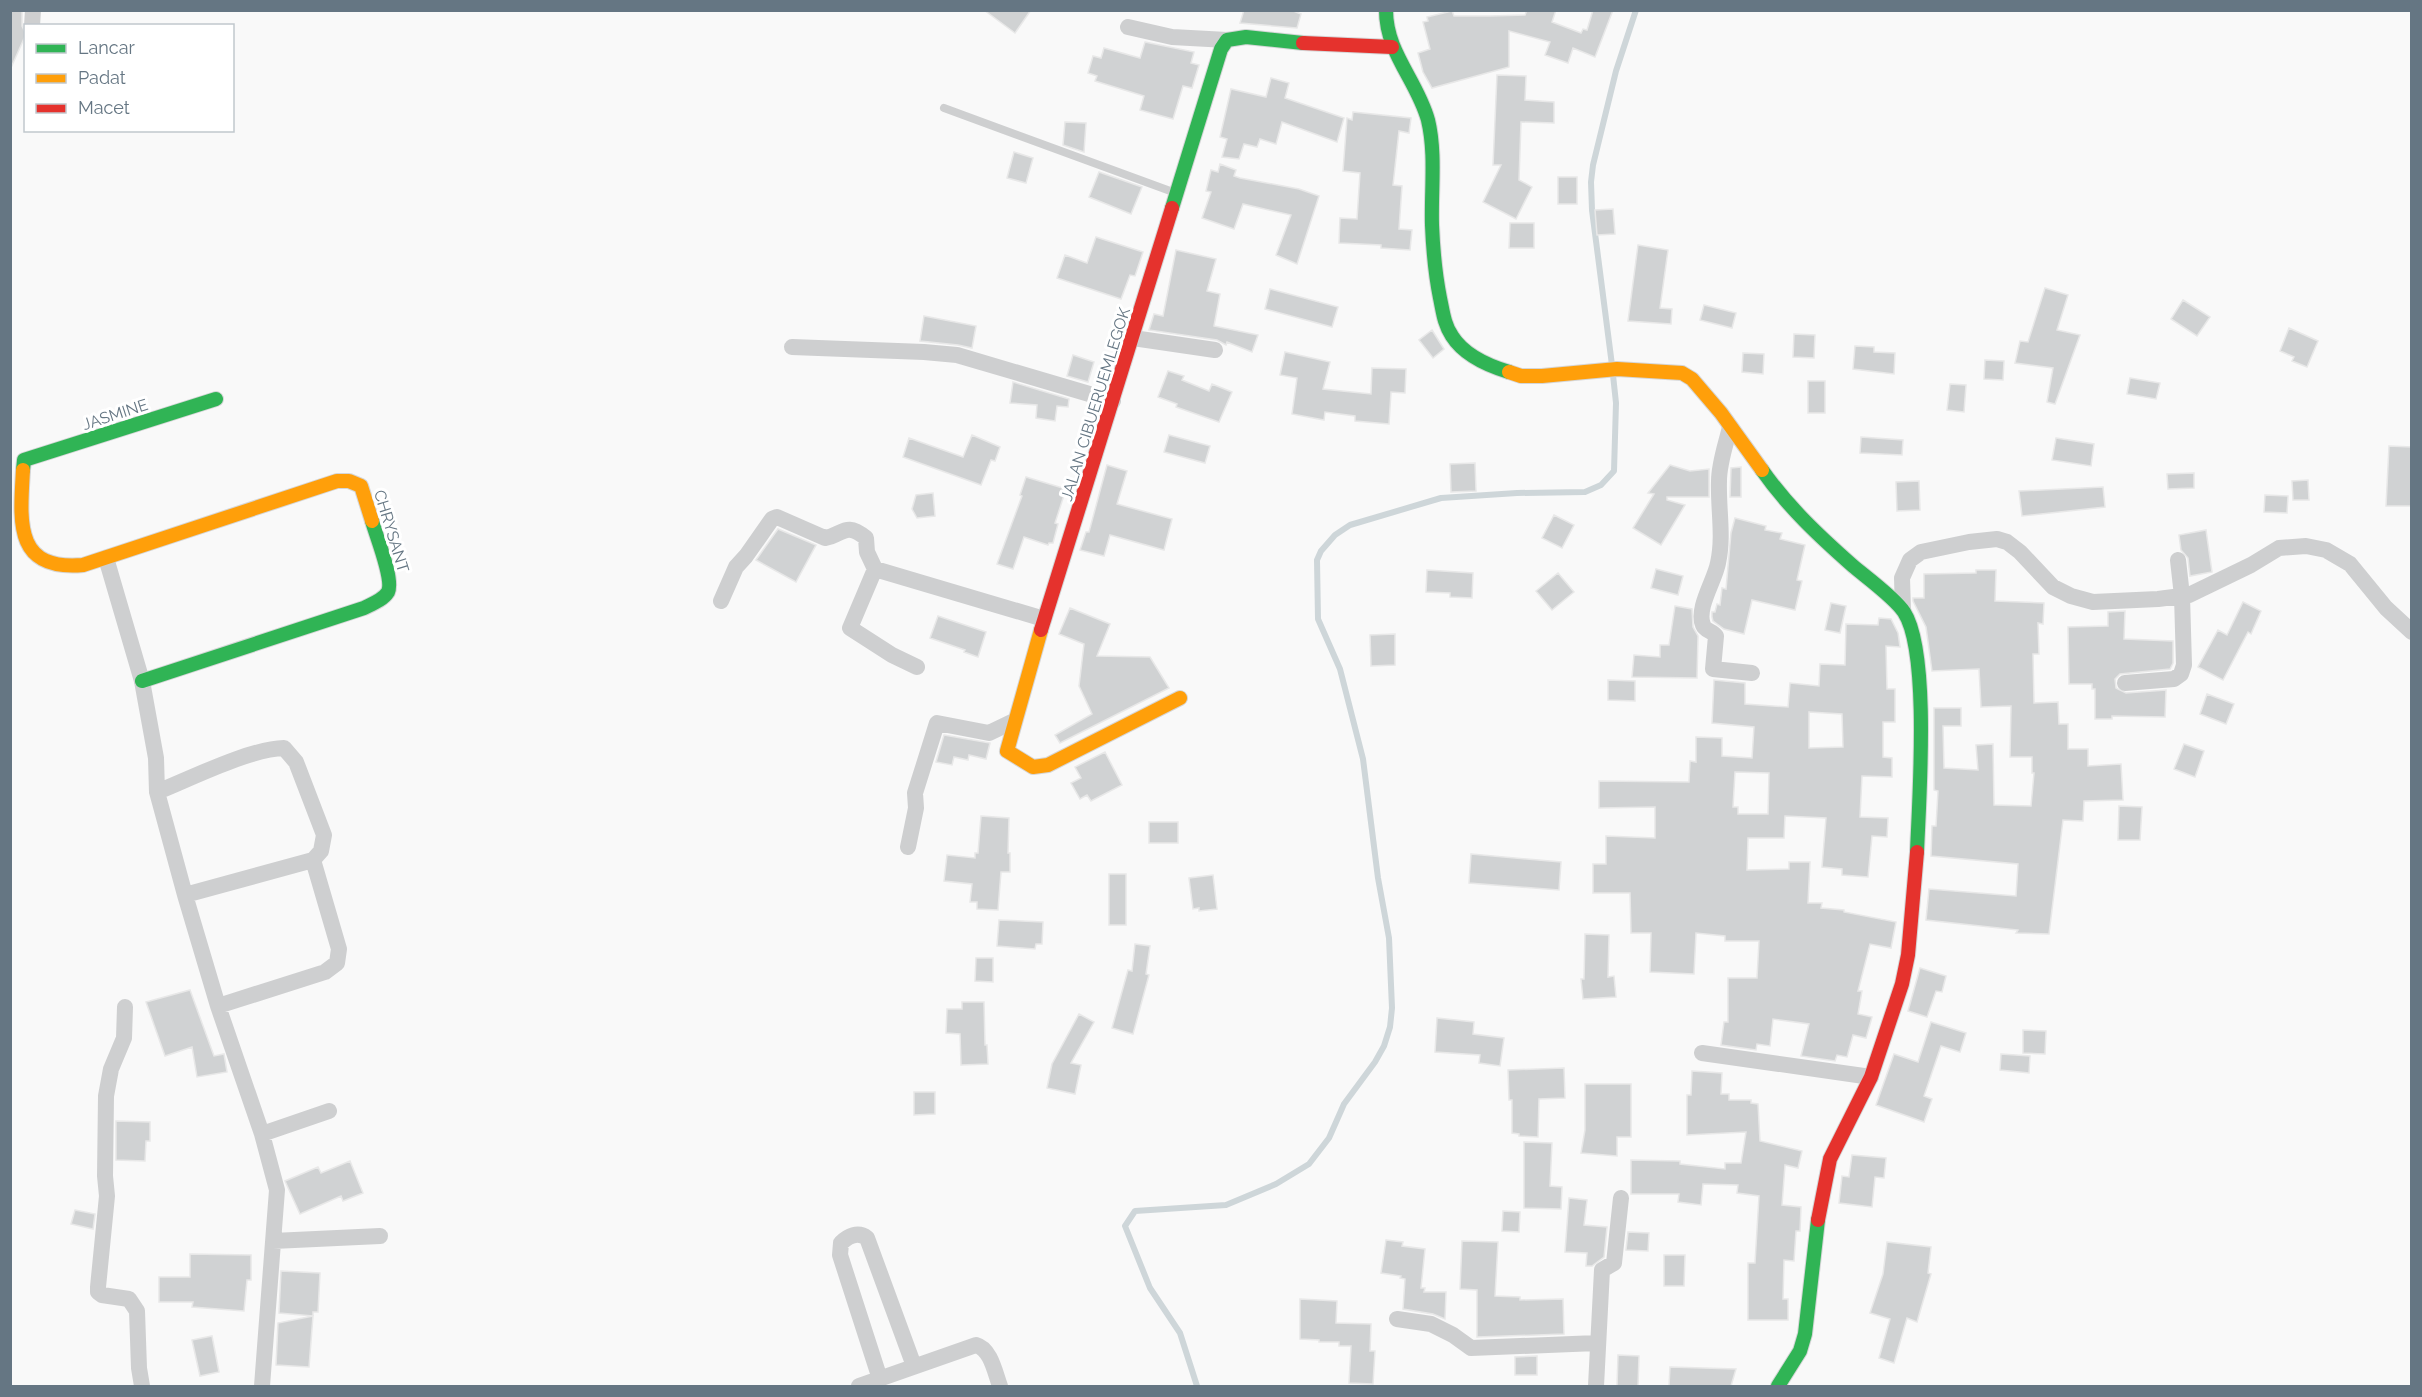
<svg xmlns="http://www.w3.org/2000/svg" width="2422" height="1397" font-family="Raleway,sans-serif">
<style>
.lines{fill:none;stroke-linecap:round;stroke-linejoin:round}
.stream{stroke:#ced6d9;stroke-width:6}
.building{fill:#d0d2d3;stroke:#e8e8e8;stroke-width:1.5;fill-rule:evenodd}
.fast-casing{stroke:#d5d6d7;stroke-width:16}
.slow-casing{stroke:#d5d6d7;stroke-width:16}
.jam-casing{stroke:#d5d6d7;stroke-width:16}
.lane{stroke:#cecfd0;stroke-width:8}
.street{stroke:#cecfd0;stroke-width:16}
.fast{stroke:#30b455;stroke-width:14}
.slow{stroke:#ff9f0a;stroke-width:14}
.jam{stroke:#e5322d;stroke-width:14}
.labels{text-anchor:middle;stroke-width:6;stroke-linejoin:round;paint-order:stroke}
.street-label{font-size:16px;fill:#657683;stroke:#fff}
</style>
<rect width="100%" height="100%" fill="#f9f9f9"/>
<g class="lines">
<path class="stream" d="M1612,365L1592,210L1591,182L1593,165L1616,71L1636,10
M1197,1386L1180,1333L1150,1288L1125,1226L1135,1211L1226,1205L1276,1184L1309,1164L1329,1138L1344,1104L1375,1062L1384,1046L1390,1027L1392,1008L1389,938L1378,878L1363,759L1340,669L1318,619L1317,560L1321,551L1335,535L1350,525L1441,498L1517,493L1585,492L1601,485L1614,471L1616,403L1613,375"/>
</g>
<path class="building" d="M10,10H22V26L26,34L10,70Z
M984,10H1031L1015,33Z
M1244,10H1291L1301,14L1297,28L1240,23Z
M1527,10H1556L1552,22L1581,33L1583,29L1587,30L1593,10H1613L1595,57L1573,48L1568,63L1545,55L1550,42L1509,31V67L1432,88L1423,72L1418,53L1430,49L1423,22L1428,21L1427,17L1452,11L1454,16H1490L1525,15Z
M1145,42L1194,52L1191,63L1199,65L1192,88L1183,86L1173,119L1140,110L1144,96L1095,81L1097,76L1088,73L1093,56L1101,58L1104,48L1140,58Z
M1497,75L1526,76L1525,100L1554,102V123L1521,122L1519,180L1532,187L1516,219L1483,202L1501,165H1493Z
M1271,78L1289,83L1285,98L1344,118L1337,142L1282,122L1276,144L1260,139L1257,147L1244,144L1239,159L1222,157L1227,139L1220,137L1231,89L1266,97Z
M1353,112L1411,118L1409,133L1399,131L1393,185L1402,186L1399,229L1412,230L1410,250L1381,248V245L1339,243L1340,218L1357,219L1360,173L1343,171L1347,118L1352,120Z
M1065,122L1086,123L1084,152L1063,145Z
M1014,152L1033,158L1026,183L1007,178Z
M1220,164L1236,170L1234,176L1240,178L1299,189L1319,196L1297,264L1276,255L1291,215L1243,204L1234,229L1202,218L1211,192L1206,191L1211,170L1218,172Z
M1099,172L1142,187L1131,214L1089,197Z
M1558,177H1577V204H1558Z
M1613,209L1615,234L1597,235L1595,210Z
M1510,223H1534V248H1509Z
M1096,237L1143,252L1135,276L1130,275L1121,299L1057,278L1065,255L1087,263Z
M1638,245L1668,250L1660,308L1672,309L1671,324L1628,321Z
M1176,250L1216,259L1207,291L1220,294L1214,326L1258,335L1252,352L1227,342L1226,345L1217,340L1149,330L1154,314L1163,316Z
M2045,288L2068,295L2057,330L2080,335L2055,404L2047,402L2053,368L2015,363L2020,341L2028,342Z
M1270,289L1338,307L1332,327L1265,309Z
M2183,300L2210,317L2197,336L2171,319Z
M1704,305L1736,313L1732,328L1700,320Z
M924,316L976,326L972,348L958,345L920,341Z
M2289,328L2318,341L2307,367L2292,361L2294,357L2280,351Z
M1432,330L1444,349L1433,358L1419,340Z
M1794,334L1815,335L1814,358L1793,357Z
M1855,346L1874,347V352L1895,353L1894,374L1853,369Z
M1285,352L1330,362L1323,389L1371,394L1372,368L1406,369L1405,393L1391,392L1389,424L1355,421V416L1325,412L1324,420L1292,414L1297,378L1280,375Z
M1743,353L1764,354L1763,374L1742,372Z
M1073,355L1094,362L1088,382L1067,376Z
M1985,360L2004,361L2003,380L1984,379Z
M1168,371L1184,376L1182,380L1209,391L1212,384L1232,392L1219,422L1176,407L1177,404L1158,397Z
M2130,378L2160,383L2156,399L2127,394Z
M1808,381H1825V413H1808Z
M1013,382L1069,399L1068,407L1057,406L1055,421L1036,418L1037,405L1010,403Z
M1950,384L1966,385L1964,412L1947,410Z
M972,435L1000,447L995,461L991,460L981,485L903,457L909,438L963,457Z
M1169,435L1210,446L1205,463L1164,452Z
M1861,437L1903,440L1902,455L1860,453Z
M2056,438L2094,444L2091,466L2052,460Z
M2389,446L2412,447L2411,506H2386Z
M1475,463L1476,491L1451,492L1450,464Z
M1107,465L1127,471L1117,504L1172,519L1164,550L1110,535L1104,556L1080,550L1086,532H1089Z
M1670,465L1690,471L1709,469V497H1667V500L1685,505L1661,545L1633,528L1654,494L1648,493Z
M1741,467V497H1730L1731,468Z
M2194,473V488L2168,489L2167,474Z
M1026,477L1066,489L1055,523L1058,524L1053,543H1049L1048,545L1024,537L1013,569L997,564L1022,496L1020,495Z
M2308,480L2309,500H2293L2292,481Z
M1919,481L1920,510L1897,511L1896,482Z
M2103,487L2105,507L2022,516L2019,491Z
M933,493L935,516L917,518L912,509L916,495Z
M2265,495L2288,496L2287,513L2264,512Z
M1554,515L1574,525L1562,548L1542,538Z
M1735,518L1766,526L1765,530L1782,533L1780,539L1805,545L1797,580L1802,581L1795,610L1752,600L1744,634L1724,629L1713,621L1712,617V612H1715L1717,604L1720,605L1722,588L1726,589L1731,533Z
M778,529L816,545L796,582L756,560Z
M2206,530L2212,572L2190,576L2188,558L2181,550L2179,535Z
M1656,569L1683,576L1678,595L1651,588Z
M1427,570L1473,573L1472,598L1450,597V593L1426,592Z
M1976,570H1996L1995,601L2044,603L2043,624L2038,623L2039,654H2033L2034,703L2058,702L2059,724H2068V749H2088V766L2121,764L2123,800L2084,801L2083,821L2063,820L2049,934L2016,933L2018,930L1926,920L1929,889L2016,896L2018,864L1931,856L1932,826H1936L1938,791L1934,790V708H1961V726H1943L1944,768L1978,770L1976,745L1993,744L1994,805L2031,806L2034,773H2032V757H2010L2011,706L1981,707L1979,669L1932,671L1926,627L1913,601V598H1924V574L1976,573Z
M1558,573L1574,592L1552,610L1536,591Z
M2243,602L2261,611L2251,634L2248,632L2223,680L2198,667L2218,630L2227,635Z
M1831,603L1846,606L1840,633L1825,630Z
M1675,606L1692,609L1693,627L1698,636L1697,678L1632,677L1634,655L1660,657V645H1669Z
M1070,608L1110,624L1097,656L1150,657L1169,688L1060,743L1055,735L1092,714L1079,686L1084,644L1059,634Z
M2125,611L2124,639L2173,641V663L2170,669L2120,674L2115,679L2116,688L2126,693L2166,690L2165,717L2112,716V719H2095V689H2092V684H2069L2068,627L2108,626V612Z
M938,616L986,632L978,657L964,652L965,650L930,638Z
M1879,618L1891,619L1898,633L1900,647L1886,646L1887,689H1895V722H1883V757L1892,758V777L1862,776L1860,817L1888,818L1887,837L1872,836L1868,877L1842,875V869L1822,867L1826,818L1785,816L1784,838H1748L1747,870L1789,869V862H1810L1808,903H1822L1821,908L1844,910V912L1896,922L1891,948L1870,944L1858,991H1862L1858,1014L1872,1017L1866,1038L1853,1035L1847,1057L1837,1055L1835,1061L1801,1056L1809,1024L1773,1019L1770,1046L1757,1044L1756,1050L1721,1045L1724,1022H1728V978H1757L1759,941H1725V936L1696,933L1694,974L1650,972L1651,933H1631L1630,893H1593V864H1606V836L1655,838V807L1599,808V781L1689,782L1690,761L1696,762V737L1722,738V756L1752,758L1754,727L1712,723L1714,680L1745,683V704L1788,707L1790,683L1819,686L1820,664L1845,665L1846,624L1878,625ZM1809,712L1842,714L1843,747L1809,748ZM1735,772L1769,773L1768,814H1738V807H1733Z
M1395,634V665L1371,666L1370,635Z
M1608,680L1635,681V701L1608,700Z
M2207,694L2234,704L2226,724L2200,714Z
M944,735L990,743L986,759L969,755L968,760L954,757L952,765L936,762Z
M2184,744L2204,751L2195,777L2174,769Z
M1105,752L1122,785L1091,801L1087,795L1080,799L1071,783L1081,778L1075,767Z
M2119,806L2142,807L2140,840H2118Z
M981,816L1009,818L1008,853H1010V872H1001L998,910L977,909V902H970L972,884L944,881L947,855L975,858V853H978Z
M1149,822H1178V843H1149Z
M1471,854L1561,862L1559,890L1469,883Z
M1109,874H1126V925H1109Z
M1213,875L1217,909L1199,911V908L1193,909L1189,878Z
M999,920L1043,922L1042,944H1036L1035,949L997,946Z
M1585,934L1609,935L1608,977L1614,976L1616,997L1583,999L1581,979H1584Z
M1135,944L1150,946L1146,974L1149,975L1133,1034L1112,1028L1128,970L1132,971Z
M976,958H993V982L975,981Z
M1920,968L1946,976L1942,992L1936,991L1927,1017L1908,1011Z
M190,990L214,1056L224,1054L227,1072L197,1077L192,1047L165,1056L146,1002Z
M962,1002H984L985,1045H987L988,1064L961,1065L960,1034L946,1033L947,1009H962Z
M1079,1014L1094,1022L1071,1063L1081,1065L1075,1094L1047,1088L1052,1064Z
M1437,1018L1474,1022L1473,1034L1504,1038L1500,1066L1479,1063L1480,1055L1435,1052Z
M1931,1022L1966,1033L1960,1052L1941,1046L1924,1096L1932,1099L1924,1122L1876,1105L1894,1054L1918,1062Z
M2023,1030L2046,1031L2045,1054L2023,1053Z
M2001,1054L2030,1056L2029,1073L2000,1070Z
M1564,1068L1565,1098L1539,1099L1538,1137L1519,1136V1134L1512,1133V1100H1509L1508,1070Z
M1692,1071L1722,1073L1721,1094H1729V1100H1751V1103L1758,1104L1760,1141L1802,1151L1798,1168L1785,1165L1782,1205L1801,1207L1800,1231H1796L1794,1261L1784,1260L1783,1299H1788V1320H1748V1263H1755L1759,1196L1737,1193L1738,1185L1703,1184L1701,1205L1678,1202L1679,1194H1631V1160L1680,1161V1164L1725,1169V1163H1741L1746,1132L1687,1135V1095H1691Z
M1585,1084H1631V1137H1617V1156L1581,1153L1585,1130Z
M914,1092H935V1114L914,1115Z
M116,1121L150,1122V1141H146L145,1161L116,1160Z
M1524,1142L1552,1143L1550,1186L1562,1187L1561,1209L1524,1208Z
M1852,1155L1886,1158L1884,1178L1875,1177L1872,1207L1839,1203L1842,1176L1849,1177Z
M350,1161L363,1193L343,1201L341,1196L300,1214L285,1181L318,1167L321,1173Z
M1569,1198L1587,1200L1584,1225L1607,1227L1604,1257L1592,1266H1586L1587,1253L1565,1252Z
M75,1210L95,1214L93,1229L71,1224Z
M1503,1211L1520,1212L1519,1232L1502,1231Z
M1628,1232L1649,1233L1648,1251L1626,1250Z
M1386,1240L1403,1242L1402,1246L1425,1249L1421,1288H1425L1424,1292H1446L1445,1319L1433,1314L1403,1309L1405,1279L1400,1278L1401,1276L1381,1273Z
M1462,1241L1498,1242L1495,1296L1520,1297V1300L1563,1299L1564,1334L1477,1337V1290L1460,1289Z
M1887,1242L1931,1247L1928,1273L1931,1274L1917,1322L1907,1318L1894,1363L1879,1358L1890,1319L1870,1313L1883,1274Z
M190,1254L251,1255V1280H247L244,1311L192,1307L193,1302H159V1277H190Z
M1664,1255H1685L1684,1286H1664Z
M281,1271L320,1273L318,1312H313V1316L279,1313Z
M1300,1299L1337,1301L1336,1323L1371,1324L1370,1351H1375L1373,1384L1349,1383L1351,1346H1339V1342H1319V1340L1300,1339Z
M313,1316L309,1367L276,1365L278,1323Z
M212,1336L219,1372L200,1376L192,1340Z
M1618,1355L1639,1356L1638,1386H1617Z
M1537,1356V1375H1515V1357Z
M1670,1367L1736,1369L1731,1386H1669Z"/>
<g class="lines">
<g class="fast-casing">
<path id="fast" d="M1386,10C1386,53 1417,80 1428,120C1436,153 1431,190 1432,225C1433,249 1435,273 1440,298C1443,312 1444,324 1452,336C1464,355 1489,366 1509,372
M1172,208L1221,49L1227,40L1246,37L1303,43
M23,470L24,460L216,399
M1762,470C1788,507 1819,536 1853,566C1866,577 1895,598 1904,612C1930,652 1919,800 1917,852
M142,681L364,608C372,604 383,600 388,592C394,579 376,536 372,521
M1778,1386L1800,1351L1805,1334L1818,1220"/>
</g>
<g class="slow-casing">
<path id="slow" d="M1509,372L1521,376H1542L1617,369L1682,373L1692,379L1721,413L1762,470
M23,470C20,522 14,571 83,565L337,481H349L361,486L372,521
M1041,630L1007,751L1033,767L1048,765L1180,698"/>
</g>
<g class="jam-casing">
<path id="jam" d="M1303,43L1392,47
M1041,630L1172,208
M1818,1220L1830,1159L1871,1077L1902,984L1908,955L1917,852"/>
</g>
<path class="lane" d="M944,108L1173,192"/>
<path class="street" d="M32,26L33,10
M1128,27L1172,37L1227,40
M1133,338L1215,350
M792,347L924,352L957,355L1113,401
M1730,427C1726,444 1719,463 1719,481C1718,509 1724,536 1718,563C1715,580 1696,608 1703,625C1705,631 1713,631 1716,636L1713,669L1752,673
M106,558L142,681L156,758L157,792L185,895L218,1006L262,1134L277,1190L262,1386
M875,569L850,628L892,655L917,667
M721,601L736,567L746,556L772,519L777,517L825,538C843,535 845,521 866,538L867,552L875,569L1044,619
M1903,610L1902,578L1910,560L1921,552L1969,542L1997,539L2007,542L2020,552L2053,587L2071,596L2093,602L2158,599L2189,595L2251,565L2279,548L2306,546L2326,550L2350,564L2386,608L2412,632
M2125,683L2174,679L2181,674L2184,665L2182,596L2178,560
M157,792C192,778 249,749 284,748L296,762L324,835L321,851L313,860L339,949L337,963L325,972L218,1006
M908,847L916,808L915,793L937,723L989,733L1014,721
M185,895L313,860
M125,1007L124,1038L111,1069L106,1096L105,1176L107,1196L98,1287V1292L102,1295L129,1299L137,1311L139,1368L142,1386
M1702,1053L1871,1077
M262,1134L329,1111
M273,1241L380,1236
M1397,1319L1431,1324L1453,1335L1471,1348L1597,1343
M880,1379L840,1255L841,1243C848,1236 858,1231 867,1238L914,1366
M859,1386L976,1345C991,1349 995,1373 1000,1386
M1596,1386L1602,1270L1614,1263L1621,1198"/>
<use href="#fast" class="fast"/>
<use href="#slow" class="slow"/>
<use href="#jam" class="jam"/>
</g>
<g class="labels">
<g class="street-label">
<text transform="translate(1095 404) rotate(-73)" y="6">JALAN CIBUERUEMLEGOK</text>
<text transform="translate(115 414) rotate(-18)" y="6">JASMINE</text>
<text transform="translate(392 531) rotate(73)" y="6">CHRYSANT</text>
</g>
</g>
<rect width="2422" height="1397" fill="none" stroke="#657683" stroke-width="24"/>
<rect x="24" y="24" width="210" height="108" fill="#ffffff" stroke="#c1c8cd" stroke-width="1.5"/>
<rect x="36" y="44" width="30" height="9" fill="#30b455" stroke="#c1c8cd" stroke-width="1.5"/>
<text x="78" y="54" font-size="18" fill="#657683">Lancar</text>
<rect x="36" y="74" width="30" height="9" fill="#ff9f0a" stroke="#c1c8cd" stroke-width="1.5"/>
<text x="78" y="84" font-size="18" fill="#657683">Padat</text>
<rect x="36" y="104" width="30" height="9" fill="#e5322d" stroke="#c1c8cd" stroke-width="1.5"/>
<text x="78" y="114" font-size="18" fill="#657683">Macet</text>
</svg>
